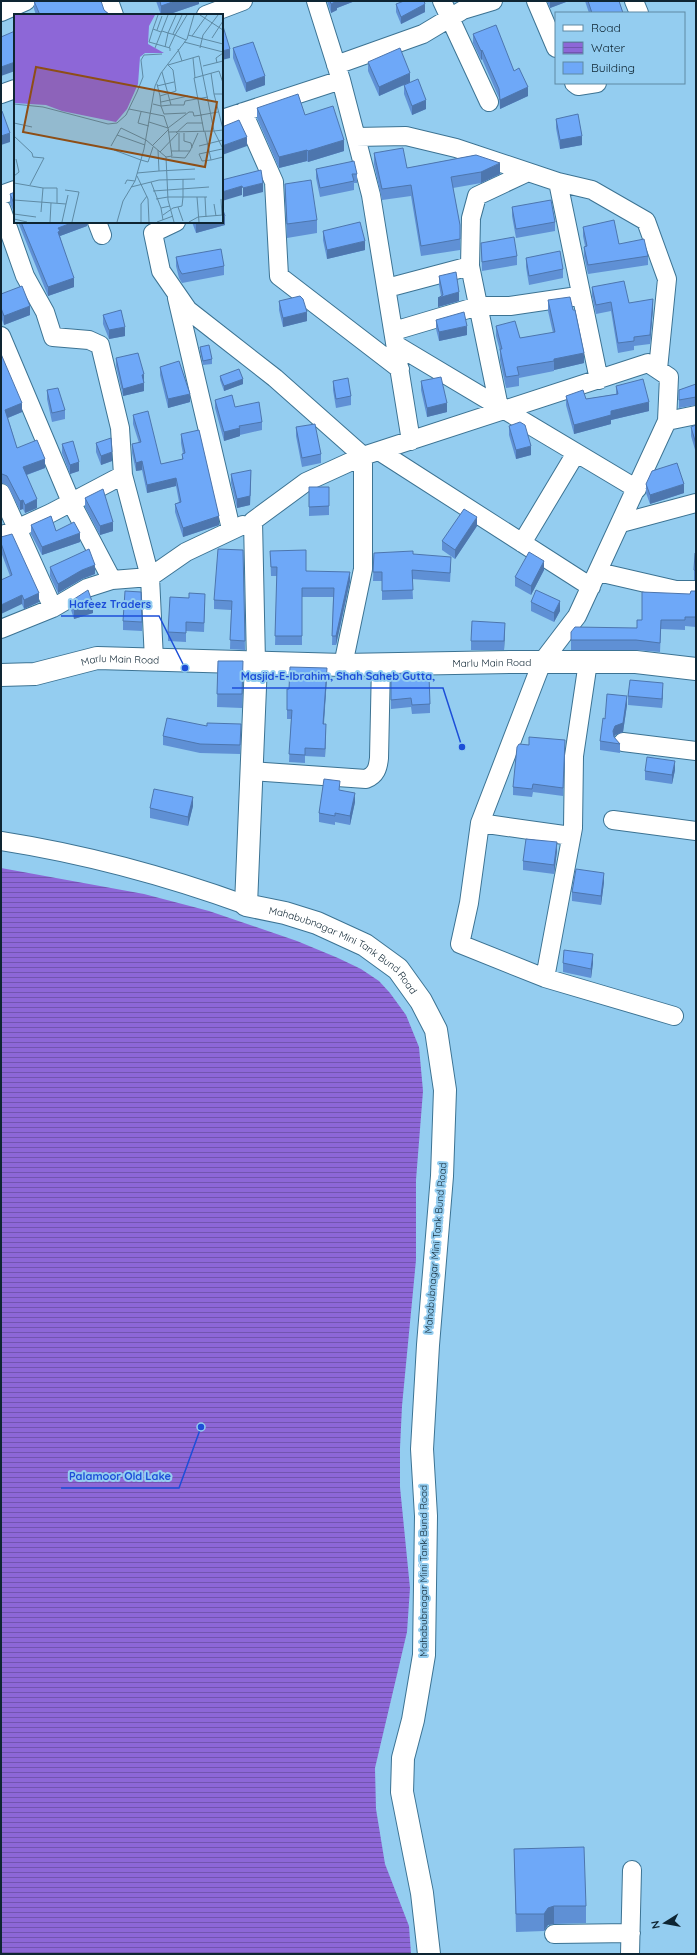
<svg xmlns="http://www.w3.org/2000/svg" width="697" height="1955" font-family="Quicksand,sans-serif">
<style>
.water{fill:url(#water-rules)}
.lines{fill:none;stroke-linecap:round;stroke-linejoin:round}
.minor-casing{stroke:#3c7393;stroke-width:20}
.tertiary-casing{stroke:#3c7393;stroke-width:24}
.minor{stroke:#fff;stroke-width:18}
.tertiary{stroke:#fff;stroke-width:22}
.wall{fill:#5f90d5}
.shaded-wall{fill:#4d76ae}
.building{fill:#6ea8f8;stroke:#4d76ae}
.labels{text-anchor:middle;stroke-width:4;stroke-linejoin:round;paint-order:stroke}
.street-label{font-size:10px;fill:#0e2533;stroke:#94cdf0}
.inset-road{fill:none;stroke:#5e8aa4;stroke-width:1}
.view{fill:#8e4e16;fill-opacity:0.15;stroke:#8e4e16;stroke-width:2}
.inset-edge{fill:none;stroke:#0e2533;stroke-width:2}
.leader{fill:none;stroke:#1d4ed8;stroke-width:1.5}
.callout-dot{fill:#1d4ed8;stroke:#94cdf0;stroke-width:1.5}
.callout-label{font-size:11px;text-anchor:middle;font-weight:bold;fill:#1d4ed8;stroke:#94cdf0;stroke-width:4;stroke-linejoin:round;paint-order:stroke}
</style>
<defs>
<pattern id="water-rules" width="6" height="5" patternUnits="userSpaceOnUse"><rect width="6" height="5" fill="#8d67d7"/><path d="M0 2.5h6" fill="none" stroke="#7255af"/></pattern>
</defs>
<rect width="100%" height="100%" fill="#94cdf0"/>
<path class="water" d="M1,868L144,894L209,911L297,941L338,958L361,969L379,981L390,993L406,1015L419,1047L423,1091L416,1180V1260L402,1406L400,1448V1487L410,1588L407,1632L375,1768L376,1809L385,1864L409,1926L411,1954H1Z"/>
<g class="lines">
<g class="minor-casing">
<path id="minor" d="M109,1L114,15
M316,1L341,80L371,195L411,441
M442,1L489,102
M536,1L556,48
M634,1L639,13
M1,12L26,1
M206,15L243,1
M336,65L423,34L463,10L493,1
M574,83L578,86L597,83
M1,94L15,89
M243,112L274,182L279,276L400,369
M222,119L341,80
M356,137L406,136L456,148L558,182L599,380
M558,182L592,190L646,221L667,279L658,369
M1,195L15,190
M1,208L25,276L45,312L53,337L89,340L100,345L120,428L123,475L51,513L1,536
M97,222L102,235
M176,222L153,233L161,271L188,310L275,378L363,456L306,482L253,521L256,663
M470,266L499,407
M387,288L470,266L471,218L477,196L528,172
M177,298L231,529
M394,331L478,306H510L571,297
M1,336L71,502L112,580
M396,345L637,489
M379,451L591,587
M1,493L53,608L87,588L112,580L150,577L123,475
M621,523L696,503
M522,543L576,453
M598,572L676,590H696
M1,629L53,608
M154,660L150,577L186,552L243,525
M343,665L363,569V456L648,363L669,377L667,421
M623,742L696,751
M251,771L366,779C376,775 378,768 379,758L381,664
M613,820L696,831
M480,823L571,836
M1,841C84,854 166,876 246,905
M545,978L573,828L574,756L588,662
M674,1016L545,978L460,944L469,903L480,823L542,662L577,616L667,421L696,415
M554,1934L631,1933
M630,1954L632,1870"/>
</g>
<g class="tertiary-casing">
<g id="tertiary">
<path id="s1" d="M256,663L246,905L285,913L317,923L365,945L398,969L421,1001L436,1030L445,1090L442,1176L428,1345L422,1449L426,1516L424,1655L413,1720L403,1758L402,1792L422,1893L429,1954"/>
<path id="s2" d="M1,675L35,674L97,658L343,665L514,662H636L696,669"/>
</g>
</g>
<use href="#minor" class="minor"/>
<use href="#tertiary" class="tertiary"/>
</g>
<path class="wall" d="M34,1L104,10L110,15H36L34,9Z
M156,1H199V4L167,15H161Z
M327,1H355L337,8V10L331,13Z
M547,1H566V2L550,8Z
M585,1H619L623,13H589Z
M396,4L425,12L401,24L396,12Z
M473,34L514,71L528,96L500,109L499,98L482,59L481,60L473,43Z
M233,48L265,85L246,92L233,58Z
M368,62L410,82L426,109L412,115L404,94V85L379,96L368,71Z
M257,108L305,115L344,151L308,162L307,161L279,168L257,118Z
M556,119L582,145L560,149L556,128Z
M374,153L407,168L476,155L500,174L481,183L453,188L460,225V250L421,256L411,196L382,200L374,164Z
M316,169L357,174V183H354V190L320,197L316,178Z
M285,184L317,220V233L287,238L285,197Z
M15,192V215L10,203V194Z
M512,207L555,222V231L516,238L512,216Z
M18,222H88L87,226L60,236L74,287L48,296Z
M192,222H222L225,225L196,233Z
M583,227L619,244L648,256V265L588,274L584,256V247L585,246L583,236Z
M323,231L365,250L327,259L323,240Z
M481,243L517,256V265L482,271Z
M176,257L224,266V275L182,283L179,278L176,266Z
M526,258L563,269V278L529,285L526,267Z
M439,276L459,301L438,307L441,296L439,285Z
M592,287L629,303L653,308L650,344L634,346V350L618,353L611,311L596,314L592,296Z
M1,294L30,315L4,325L1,317Z
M548,300L573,310L584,363L554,370V371L519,378V386L506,388L500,360V351L496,336V326L520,338L553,333L548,311Z
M279,301L307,321L283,327L279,310Z
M103,315L125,336L109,339L103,324Z
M436,320L467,335L439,341L436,329Z
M200,347L212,359V364L203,365L200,351Z
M1,354L22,412L8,418L17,448L45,468L27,475L37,508L25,513L23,509L20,510L7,485L2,483H1Z
M116,358L144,382V391L123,396L116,366Z
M160,367L190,402L168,408L160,375Z
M220,376L243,384L224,391L220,380Z
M333,381L351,396V405L336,408L333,390Z
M421,381L447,412L427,417L421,390Z
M696,384V405L679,408V390Z
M616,386L649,411L611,420V424L574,434L566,405V396L586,399L616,394Z
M47,390L65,410V419L52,422L47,399Z
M215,400L235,407L262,422V430L240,435V436L224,441L215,408Z
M133,415L161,464L182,459V454H183L181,443V434L219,525L183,537L175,512V504L179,502L176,486L147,493L142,470L136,471L132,453V444L139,443L133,424Z
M696,425V453L691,436V427Z
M509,426L531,455L516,459L509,435Z
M296,427L321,454V463L302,467L296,436Z
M96,443L112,461L101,465L96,452Z
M62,444L79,471L70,474L62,453Z
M231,474L251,479L250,505L237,508L231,483Z
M646,484L684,493L650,504L646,493Z
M309,487H329V515L309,516Z
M85,498L113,531L100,535L85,507Z
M31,525L56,531L80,542L42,555L31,534Z
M477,526L455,559L442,550V541Z
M1,537L39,602L24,609L10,576L1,552Z
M243,550L245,650L230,649L231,610L214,609V600Z
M270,551L306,571L350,581L336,645H332L333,597H302V645H275L277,576H271Z
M374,553L413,554L451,566L450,582L412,579L413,599L382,600V581H373Z
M696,553V580H694V570Z
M50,567L95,574L82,579L58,593L50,576Z
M544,570L531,595L515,586V577Z
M696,591V627L685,626V630L661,629L660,652L636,650H571V632L637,628L642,620Z
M71,601L93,613L74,619L71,610Z
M531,602L560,611L554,622L531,611Z
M205,603L204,632L186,631V642L168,641V632Z
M123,621L142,622V631L123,630Z
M505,632L504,650H471V641Z
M218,661L243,675L242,708L217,707Z
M391,674L403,677L430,704V713L412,714L411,707L391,709Z
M327,677L324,724L326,733L325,757L305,756V763L289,762L291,719H287V689H289Z
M663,692L662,708L628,705V696Z
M627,705L623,732L615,735L614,738L620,744V753L600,750V741L605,719Z
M241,734L240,754L200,753L163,745V736Z
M565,748L563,796L533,792L532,797L513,795V787Z
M675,770L672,784L645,780V771Z
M340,790L355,802L350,825L335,822V825L319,822V813Z
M193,806L188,826L150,818V808Z
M557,851L554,874L523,870V861Z
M604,882L601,905L572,901V892Z
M563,963H593L591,978L563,972Z
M514,1849L586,1906V1923L554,1924L548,1925L544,1931L516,1932Z"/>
<path class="shaded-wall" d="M175,1H199V4L167,15H161V6Z
M336,1H355L337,8V10L331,13V4Z
M550,1H566V2L550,8Z
M425,4V12L401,24V17Z
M230,49V58L222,60V51Z
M482,50V59L481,60V51Z
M15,62V71L1,76V67Z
M410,73V82L379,96V87Z
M265,76V85L246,92V83Z
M528,87V96L500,109V100Z
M426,100V109L412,115V106Z
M10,133V142L1,145V136Z
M582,136V145L560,149V140Z
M247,137V146L222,155V146Z
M344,140V151L308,162V151Z
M307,150V161L279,168V157Z
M500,163V174L481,183V172Z
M263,183V192L243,197V188Z
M242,186V195L222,201V192Z
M225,216V225L196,233V224L203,222H222V217Z
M74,222H88L87,226L60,236L58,241V228Z
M365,241V250L327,259V250Z
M74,278V287L48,296V287Z
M459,292V301L438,307V298Z
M653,299V308L650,344V335Z
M30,306V315L4,325V316Z
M307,312V321L283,327V318Z
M467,326V335L439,341V332Z
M125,327V336L109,339V330Z
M584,353V363L554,370V359Z
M144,374V382H142V375Z
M243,379V384L224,391V386Z
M144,383V391L123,396V389Z
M190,394V402L168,408V399Z
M649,402V411L611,420V424L574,434V425L611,411Z
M22,403V412L5,419V410Z
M447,403V412L427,417V408Z
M240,428V436L224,441V432Z
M531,446V455L516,459V450Z
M112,452V461L101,465V456Z
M45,459V468L23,476V467Z
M142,461V470L136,471V463Z
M79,462V471L70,474V465Z
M251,470L250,505L237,508V499Z
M176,478V486L147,493V485Z
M684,484V493L650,504V495Z
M37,499V508L25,513V505Z
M23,500V509L20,510V501Z
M219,516V525L183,537V528Z
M477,517V526L455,559V550Z
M113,522V531L100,535V526Z
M80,533V542L42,555V547Z
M544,561V570L531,595V586Z
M95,565V574L82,579L58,593V584L82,570Z
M350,572V581L336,645V636Z
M39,593V602L24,609V600Z
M22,595V604L1,614V605Z
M560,601V611L554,622V613Z
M93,604V613L74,619V610Z
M505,623V632L504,650V641Z
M243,661V675L242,708V694Z
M327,668V677L323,733V724Z
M663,683V692L662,708V699Z
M627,696V705L623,732L615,735L613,740V731Z
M326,724V733L325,757V749Z
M675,761V770L672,784V775Z
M355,793V802L350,825V816Z
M193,797V806L188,826V817Z
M557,842V851L554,874V865Z
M604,873V882L601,905V896Z
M593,954V963L591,978V969Z
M554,1906V1924L548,1925L544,1931V1914L548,1908Z"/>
<path class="building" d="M34,1H101L104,10L110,15H40Z
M160,1H175L161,6Z
M330,1H337L331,4Z
M404,1H424L425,4L401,17L396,4Z
M588,1H619L623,13H592Z
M222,23L230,49L222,51Z
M496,25L514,71L519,68L528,87L500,100L499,89L482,50L481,51L473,34Z
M15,31V62L1,67V37Z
M253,42L265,76L246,83L233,48Z
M400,48L410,73L379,87L368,62Z
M418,79L426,100L412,106L404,85Z
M298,94L305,115L333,106L344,140L308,151L307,150L279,157L257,108Z
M2,111L10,133L1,136V112Z
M578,114L582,136L560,140L556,119Z
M239,120L247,137L222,146V127Z
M403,148L407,168L476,155L500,163L481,172L451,177L460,225V239L421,246L411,185L382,189L374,153Z
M354,161L357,174H352L354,181L320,188L316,169Z
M261,170L263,183L243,188L242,186L222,192V180Z
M311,180L317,220L287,224L285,184Z
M15,192V206L10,194Z
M551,200L555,222L516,229L512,207Z
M222,207L225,216L222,217Z
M614,220L619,244L644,239L648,256L588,265L584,247L587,246L583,227Z
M21,222H74L58,228L60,231L58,232L74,278L48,287Z
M195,222H203L196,224Z
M360,222L365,241L327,250L323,231Z
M514,237L517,256L482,262L481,243Z
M221,249L224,266L182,274L179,269L176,257Z
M560,251L563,269L529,276L526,258Z
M456,272L459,292L438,298L443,295L439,276Z
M624,281L629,303L653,299L650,335L634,337V341L618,343L611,302L596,305L592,287Z
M22,286L30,306L4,316L1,308V294Z
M300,296L303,299L307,312L283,318L279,301Z
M570,297L573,310H575L584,353L554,359V361L517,367L519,375L506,377L500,349H502L496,326L515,321L520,338L555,332L548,300Z
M121,310L125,327L109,330L103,315Z
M464,312L467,326L439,332L436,320Z
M209,345L212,359L203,361L200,347Z
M138,353L144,374L142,375L144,383L123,389L116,358Z
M1,354L22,403L5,410L17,448L37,440L45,459L23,467L37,499L25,505L23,500L20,501L7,476L2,474H1Z
M179,361L190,394L168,399L160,367Z
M239,369L243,379L224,386L220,376Z
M441,377L447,403L427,408L421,381Z
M348,378L351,396L336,399L333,381Z
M643,379L649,402L611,411V415L574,425L566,396L583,390L586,399L618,394L616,386Z
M696,384V397L679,400V390Z
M58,388L65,410L52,413L47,390Z
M232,395L235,407L259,402L262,422L239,426L240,428L224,432L215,400Z
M148,411L161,464L183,459L182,454L185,453L181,434L199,430L219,516L183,528L175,504L181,502L176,478L147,485L142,461L136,463L132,444L141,442L133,415Z
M520,422L525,425L531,446L516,450L509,426Z
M315,424L321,454L302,458L296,427Z
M696,425V444L691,427Z
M111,438L112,452L101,456L96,443Z
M73,441L79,462L70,465L62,444Z
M677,463L684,484L650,495L646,484L652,471Z
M251,470L250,496L237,499L231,474Z
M309,487H329V506L309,507Z
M103,489L113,522L100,526L85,498Z
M464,509L477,517L455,550L442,541Z
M51,516L56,531L74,522L80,533L42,547L31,525Z
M12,534L39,593L24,600L22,595L1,605V580L12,575L1,543V537Z
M89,549L95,565L82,570L58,584L50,567Z
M218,549L243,550L245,641L230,640L232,601L214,600Z
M306,550V571L350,572L336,636H332L334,588H302V636H275L277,567H271L270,551Z
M413,551V554L451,557L450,573L412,570L413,590L382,591V572H373L374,553Z
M529,552L544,561L531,586L515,577Z
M695,553H696V571L694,570Z
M88,590L93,604L74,610L71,601Z
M536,590L560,601L554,613L531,602Z
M125,591L141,592L142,622L123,621Z
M691,591H696V617H685V620H661L660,643L636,640H571V632L575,627L637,628V620H642V592L690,594Z
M189,593L205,594L204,623L186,622V633L168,632L170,597L189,598Z
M472,621L505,623L504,641H471Z
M218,661H243L242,694H217Z
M290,667L327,668L323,724H326L325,749L305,748V755L289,754L292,710H287V689H289Z
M403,673V677L429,676L430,704L412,705L411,698L391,700V674Z
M630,680L663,683L662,699L628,696Z
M607,694L627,696L623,723L615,726L613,731L614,737L620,744L600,741L603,718L605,719Z
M167,718L207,726V723L241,724L240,745L200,744L163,736Z
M529,737L565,740L563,788L533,784L532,789L513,787L517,747L519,744L529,745Z
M647,757L675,761L672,775L645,771Z
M324,779L340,781L339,790L355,793L350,816L335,813V816L319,813Z
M154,789L193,797L188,817L150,808Z
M526,839L557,842L554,865L523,861Z
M576,869L604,873L601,896L572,892Z
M564,950L593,954L591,969L563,963Z
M584,1847L586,1906H554L548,1908L544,1914H516L514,1849Z"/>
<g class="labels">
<g class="street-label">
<text dy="4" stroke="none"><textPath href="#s2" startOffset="121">Marlu Main Road</textPath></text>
<text dy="4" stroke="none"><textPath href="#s2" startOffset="493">Marlu Main Road</textPath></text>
<text dy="4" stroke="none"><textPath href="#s1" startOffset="352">Mahabubnagar Mini Tank Bund Road</textPath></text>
<text transform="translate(435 1248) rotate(-85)" y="4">Mahabubnagar Mini Tank Bund Road</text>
<text transform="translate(423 1571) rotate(-90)" y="4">Mahabubnagar Mini Tank Bund Road</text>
</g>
</g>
<g transform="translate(14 14)">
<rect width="209" height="209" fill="#94cdf0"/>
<path d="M0,1H141L135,12L134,30L150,39H131L126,43L124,70L113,95L102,108L48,97L32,91L0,89Z" fill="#8d67d7"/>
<path class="inset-road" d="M144,1L139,15L147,18M186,1L209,16M139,15L135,28L156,34V37M143,16L148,2M148,17L154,19L151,33M159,20L168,1M174,21L209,30M178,22L193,1M198,24L209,7M172,26L161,21L173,1M170,28L209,38M141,34L154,1M155,34L161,21L154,19L162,1M186,34L189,21L204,1M164,35L168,47M179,44L181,64M203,49L202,44L209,39M154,51L185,42L200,117L155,118M154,51L159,56L162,77L146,82L147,92L157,91M189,52L209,47M148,58L157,91H170L171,87L194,83M197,59L200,80H209M143,70L146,82M143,72L160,68M200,80L209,115M147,88L174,82M0,90L29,93L94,110L103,109L112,101L123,78L129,63L127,46L130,41L148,40M139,90L147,92L150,100M115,95L150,102L154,114L175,98H179L180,102L188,101M127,98L124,109L135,112M150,100L172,99M187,101L204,98M135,108L154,114L158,142L152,143M0,109L18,113M209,116L200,117L209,135M190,118L180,64L205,57L209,69M191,118L197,146L209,143M162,119L173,109H189M165,119V137M170,119V127L177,129L178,134M103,121L131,131M0,122L18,139L19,143L30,144L16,171M97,132L107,114L132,126L152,143L154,186L160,208M138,132L155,115M185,132L209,126M100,136L127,146M144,136L145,157L181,155M157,137H176L184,119M146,138L164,119M157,143L171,144L176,137M127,146L134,148L139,133M197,146L188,147L185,140L208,135M123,159L145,157M0,162L5,158L2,145M123,162L134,185L135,208M169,165V183M137,168L147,194M0,169L29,174M111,170L113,166L121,167M117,173L145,166L181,165M51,176L65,178L58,208M139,177L195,173M154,183H193M183,183L185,208M191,183L192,203M142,185L154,183M207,185L208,201M0,186L52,190M200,190L202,202M164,193L169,207M27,198L29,174H43V189M0,200L22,203M149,201L159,194L168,192L169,183M0,205L13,208M149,206L147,194L156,192M36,208L37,189M48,208L54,181M103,208L109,187L121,167L130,135L141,72L147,59L173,25L180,1M127,208V190L133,182M143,208L159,202M175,208L184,203L209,201"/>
<path class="view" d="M22,53L203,88L191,153L9,118Z"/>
<rect width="209" height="209" class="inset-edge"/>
</g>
<path class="leader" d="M185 668L159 616H61M462 747L443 688H232M201 1427L179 1488H61"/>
<g class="callout-dot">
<circle cx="185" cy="668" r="4"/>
<circle cx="462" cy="747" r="4"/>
<circle cx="201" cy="1427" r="4"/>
</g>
<g class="callout-label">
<text x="110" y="608">Hafeez Traders</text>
<text x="338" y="680">Masjid-E-Ibrahim, Shah Saheb Gutta,</text>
<text x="120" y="1480">Palamoor Old Lake</text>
</g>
<rect width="697" height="1955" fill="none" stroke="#0e2533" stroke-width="4"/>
<rect x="555" y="12" width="130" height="72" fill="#94cdf0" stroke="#5e8aa4"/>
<rect x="563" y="25" width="20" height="6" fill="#ffffff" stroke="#5e8aa4"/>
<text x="591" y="32" font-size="12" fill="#0e2533">Road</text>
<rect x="563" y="42" width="20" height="12" fill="url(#water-rules)" stroke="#5e8aa4"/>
<text x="591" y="52" font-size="12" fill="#0e2533">Water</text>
<rect x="563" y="62" width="20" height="12" fill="#6ea8f8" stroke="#5e8aa4"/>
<text x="591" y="72" font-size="12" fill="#0e2533">Building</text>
<g transform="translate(665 1923) rotate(259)" stroke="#94cdf0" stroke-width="3" paint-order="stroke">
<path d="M0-3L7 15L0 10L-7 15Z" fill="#0e2533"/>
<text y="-6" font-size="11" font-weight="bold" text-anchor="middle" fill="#0e2533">N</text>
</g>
</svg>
